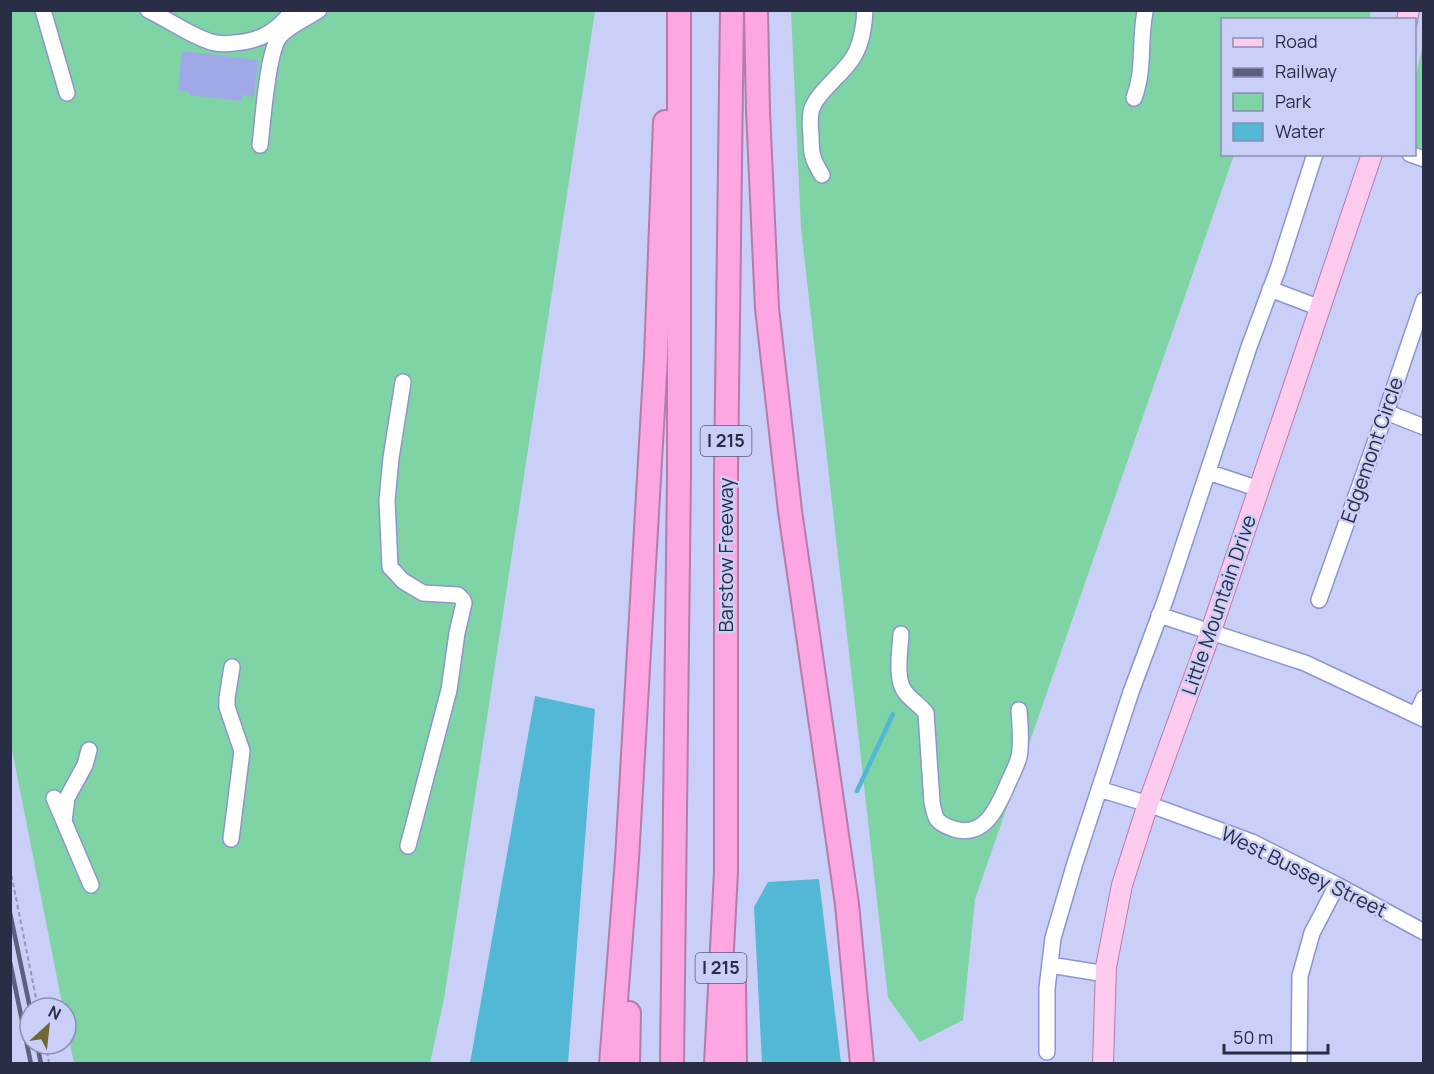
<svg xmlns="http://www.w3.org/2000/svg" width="1434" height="1074" font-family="Manrope,sans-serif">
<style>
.green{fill:#7fd4a6}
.water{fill:#53b8d5}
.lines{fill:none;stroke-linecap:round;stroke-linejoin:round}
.stream{stroke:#53b8d5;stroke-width:4.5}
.building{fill:#a1a8e8}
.minor-casing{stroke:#8e94d3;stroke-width:18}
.major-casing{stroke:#b37cab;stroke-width:22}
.highway-casing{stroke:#b37cab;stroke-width:26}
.path{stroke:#9397ba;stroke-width:2;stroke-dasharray:4.5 3;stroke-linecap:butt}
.minor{stroke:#fff;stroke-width:15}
.major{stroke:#fecaee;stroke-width:20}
.highway{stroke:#fda6e2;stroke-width:22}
.rail{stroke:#5c607e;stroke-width:4.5}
.labels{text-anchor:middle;stroke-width:5;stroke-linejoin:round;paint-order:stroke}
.shield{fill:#cacff7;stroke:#5a5e7b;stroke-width:1.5}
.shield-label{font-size:18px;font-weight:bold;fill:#2a2d46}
.street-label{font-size:20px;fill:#2a2d46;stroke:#cacff7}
</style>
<rect width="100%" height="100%" fill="#cacff7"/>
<path class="green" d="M10,11H595L444,999L430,1063H74L66,1025V1008H63L11,745Z
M791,11H1371L1369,19L1222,20V154L1234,155L975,899L963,1020L920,1042L888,998L801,228Z
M1423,44V148L1414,146L1415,80Z"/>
<path class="water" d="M535,696L595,709L568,1063H470Z
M819,879L841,1063H762L754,907L768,882Z"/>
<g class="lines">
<path class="stream" d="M857,791L893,714"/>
</g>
<path class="building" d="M182,51L258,60L254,97L242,95L241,101L190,95V92L178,90Z"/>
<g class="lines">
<g class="minor-casing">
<path id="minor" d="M43,10L67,93
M148,10C169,20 189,35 211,42C218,44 226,44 234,43C260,41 277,32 293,10
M1134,98C1145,69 1139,42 1145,12
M260,145C263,122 267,51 280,36C290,25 307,18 319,10
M1410,154L1424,159
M822,175C812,159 811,154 811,135C810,128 810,119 811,112C815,93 844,74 854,56C862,42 864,27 865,10
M1270,289L1320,308
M403,382L391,458L387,500L390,567L403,581L423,593L458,595L463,600L464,603L457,633L449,690L408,846
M1386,412L1424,427
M1208,472L1259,489
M1319,600L1386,412L1424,300
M1159,615L1305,663L1424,719
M901,634C900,651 895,679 905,692C911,700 920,705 926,713L932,802C935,819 936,823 954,829C984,838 996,810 1006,788C1010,778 1016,768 1019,757C1022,742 1020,726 1019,710
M1416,715L1424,698
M1099,789L1148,804L1252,842L1337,885L1424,932
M54,798L91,885
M64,821L67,798L85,765L89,750
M231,839L242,751L227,707V698L232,667
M1050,965L1106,974
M1047,1052V988L1053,938L1075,863L1131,692L1166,598L1249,347L1278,269L1315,154
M1299,1064L1300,976L1312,933L1337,885"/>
</g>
<g class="major-casing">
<path id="major" d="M1407,20L1409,10
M1103,1064L1106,967L1122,885L1148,804L1211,631L1372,154"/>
</g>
<g class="highway-casing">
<path id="highway" d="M756,10L758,111L767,308L790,511L847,904L862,1064
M734,981L735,1064
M611,1064L627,859L656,357L665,122
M628,1064L629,1013
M672,1064L679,474V10
M716,1064L726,872V472L732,10"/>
</g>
<path class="path" d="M10,868L38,1008
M46,1044L49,1064"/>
<use href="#minor" class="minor"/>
<use href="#major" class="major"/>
<use href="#highway" class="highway"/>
<path class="rail" d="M10,913L30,1008
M10,962L31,1064
M37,1044L41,1064"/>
</g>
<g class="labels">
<g class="shield">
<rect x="700.5" y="426" width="51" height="30" rx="4.5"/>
<rect x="695.5" y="953" width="51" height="30" rx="4.5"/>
</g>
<g class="shield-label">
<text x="726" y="447">I 215</text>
<text x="721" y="974">I 215</text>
</g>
<g class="street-label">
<text transform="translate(1372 450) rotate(-71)" y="7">Edgemont Circle</text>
<text transform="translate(726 555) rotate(-90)" y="7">Barstow Freeway</text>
<text transform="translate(1219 605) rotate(-71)" y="7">Little Mountain Drive</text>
<text transform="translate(1304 872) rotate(26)" y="7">West Bussey Street</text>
</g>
</g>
<rect width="1434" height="1074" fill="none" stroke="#2a2d46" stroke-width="24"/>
<rect x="1221" y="18" width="195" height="138" fill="#cacff7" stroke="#8a8eb0" stroke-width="1.5"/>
<rect x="1233" y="38" width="30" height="9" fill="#fecaee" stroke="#8a8eb0" stroke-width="1.5"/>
<text x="1275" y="48" font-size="18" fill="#2a2d46">Road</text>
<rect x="1233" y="68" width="30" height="9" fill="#5c607e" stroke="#8a8eb0" stroke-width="1.5"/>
<text x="1275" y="78" font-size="18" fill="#2a2d46">Railway</text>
<rect x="1233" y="93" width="30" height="18" fill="#7fd4a6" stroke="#8a8eb0" stroke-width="1.5"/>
<text x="1275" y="108" font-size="18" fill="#2a2d46">Park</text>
<rect x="1233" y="123" width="30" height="18" fill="#53b8d5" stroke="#8a8eb0" stroke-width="1.5"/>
<text x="1275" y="138" font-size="18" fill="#2a2d46">Water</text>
<g transform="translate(48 1026) rotate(27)"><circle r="28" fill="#cacff7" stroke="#8a8eb0" stroke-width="1.5"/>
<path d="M0-4.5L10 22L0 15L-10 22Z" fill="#706734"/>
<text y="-9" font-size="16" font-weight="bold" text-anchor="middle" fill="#2a2d46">N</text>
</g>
<path d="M1224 1044v9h104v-9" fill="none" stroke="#2a2d46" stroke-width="3"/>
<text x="1233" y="1044" font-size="18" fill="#2a2d46" stroke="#cacff7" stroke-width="4.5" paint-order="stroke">50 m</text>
</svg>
